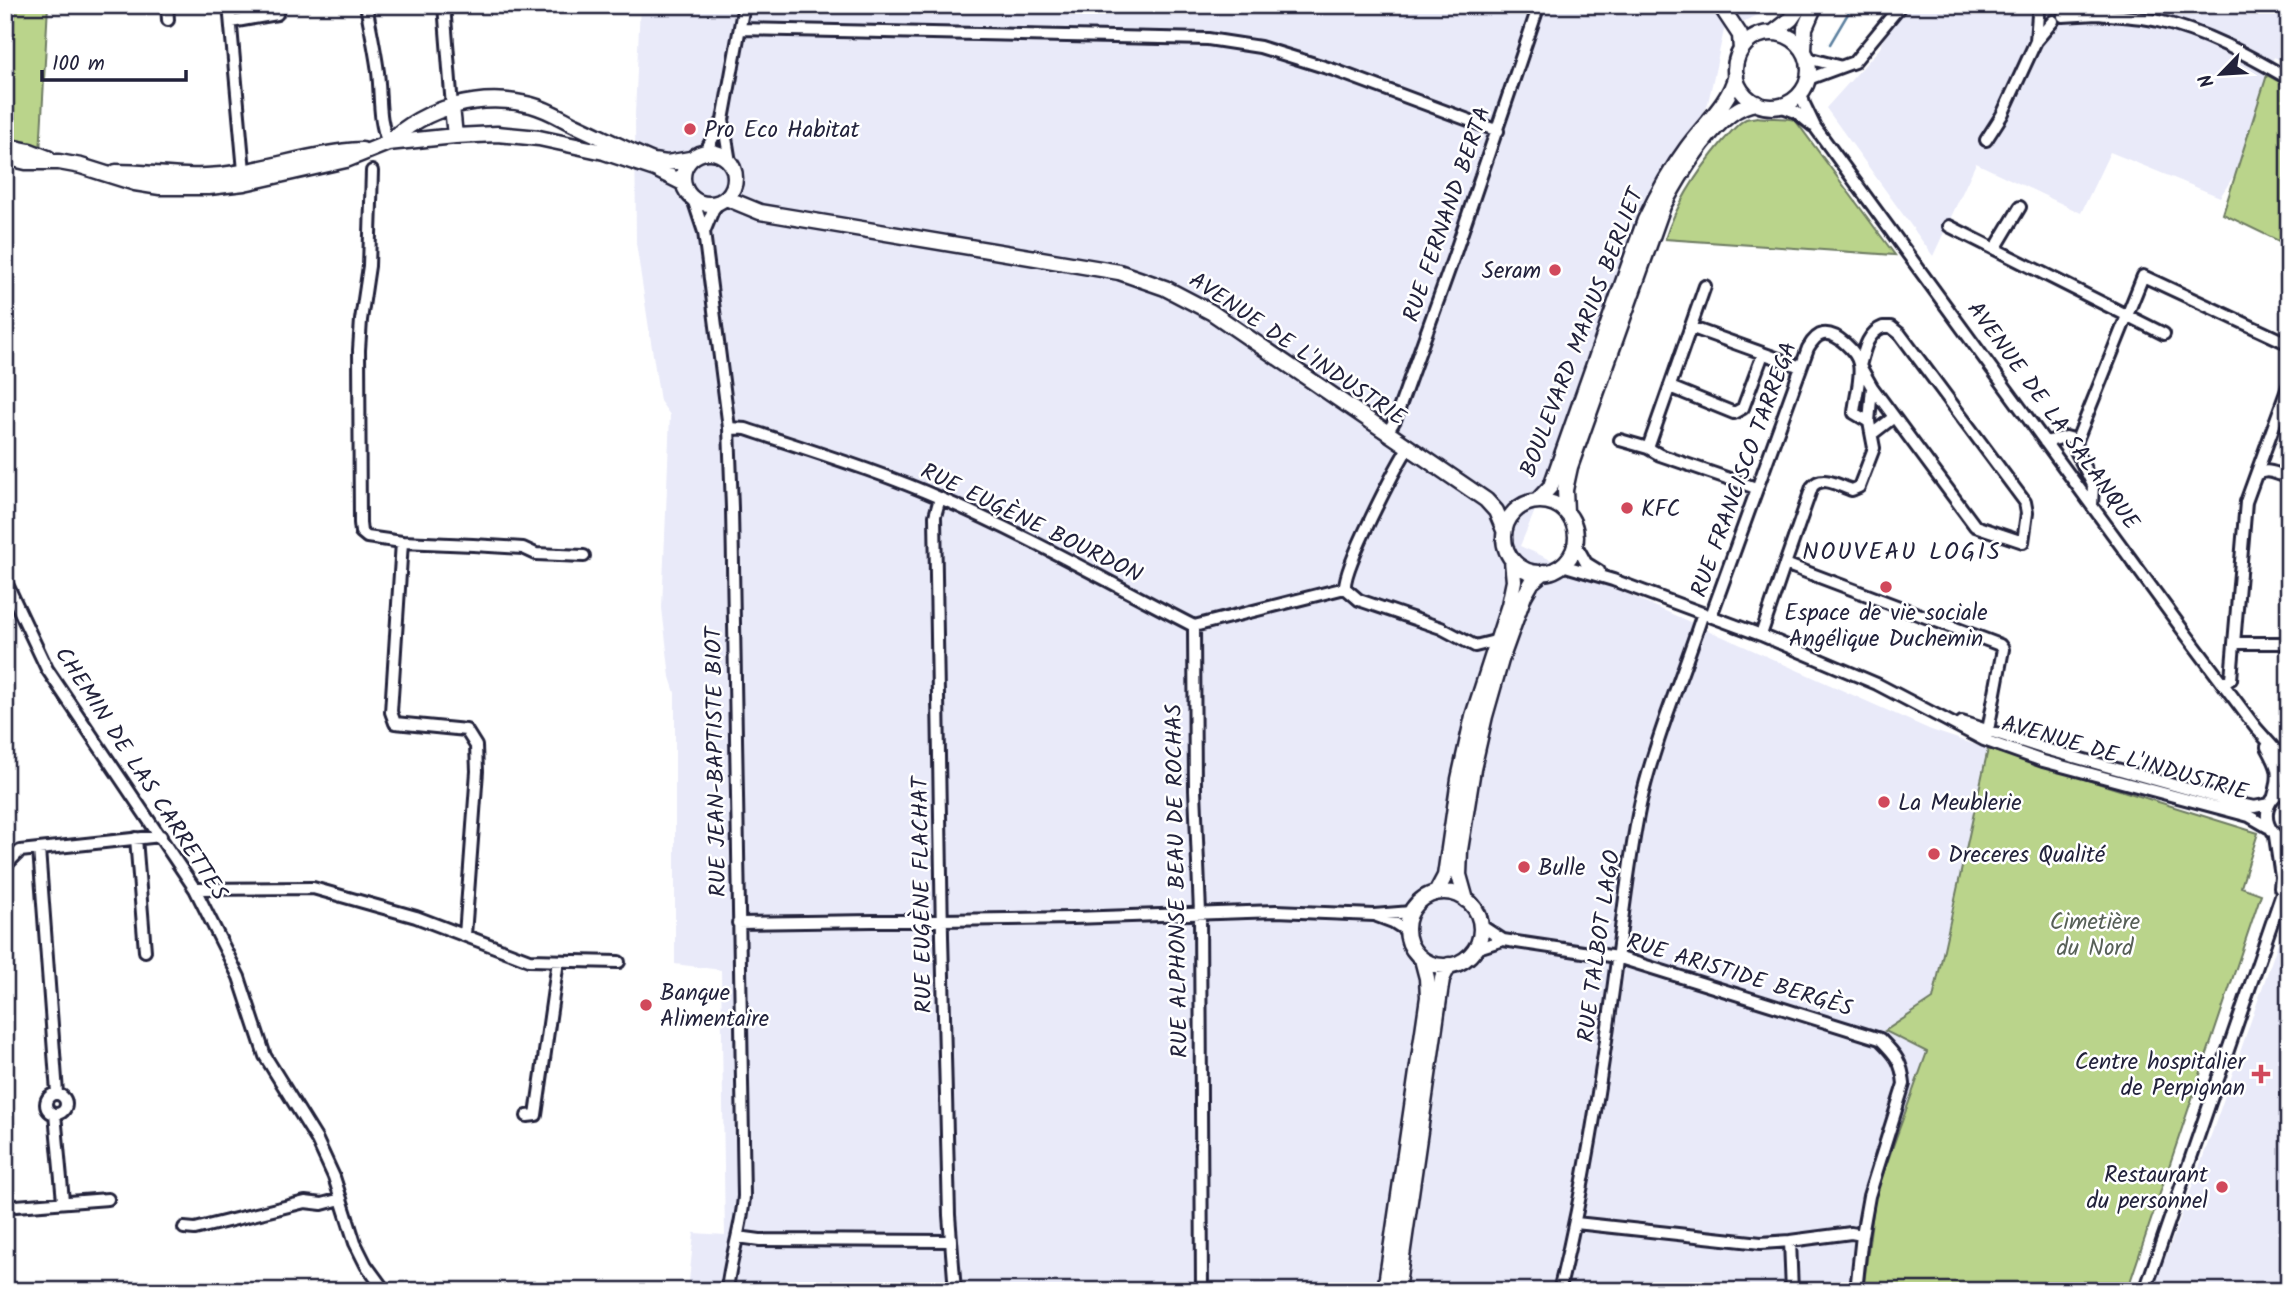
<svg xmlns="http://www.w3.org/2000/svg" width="2294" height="1296" font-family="Kalam,sans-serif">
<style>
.built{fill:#e9eaf9}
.green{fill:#bad48b;stroke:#6e7b63;stroke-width:2}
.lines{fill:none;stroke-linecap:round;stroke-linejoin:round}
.stream{stroke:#5d81a0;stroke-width:2.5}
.minor-casing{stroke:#22223b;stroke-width:16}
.major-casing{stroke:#22223b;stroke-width:19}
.minor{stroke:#fff;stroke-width:10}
.major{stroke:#fff;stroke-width:14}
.poi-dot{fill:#d1495b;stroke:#fff;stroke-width:2.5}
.labels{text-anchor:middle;stroke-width:5;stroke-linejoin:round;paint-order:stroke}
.poi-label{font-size:23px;fill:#22223b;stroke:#fff;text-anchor:start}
.street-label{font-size:23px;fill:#22223b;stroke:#fff}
.park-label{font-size:23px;fill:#576057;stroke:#fff}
.neighbourhood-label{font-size:24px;letter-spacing:2px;fill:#22223b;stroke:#fff}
</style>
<rect width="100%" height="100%" fill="#fff"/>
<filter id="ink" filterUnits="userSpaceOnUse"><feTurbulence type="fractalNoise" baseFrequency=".0143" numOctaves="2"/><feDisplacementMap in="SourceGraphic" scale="14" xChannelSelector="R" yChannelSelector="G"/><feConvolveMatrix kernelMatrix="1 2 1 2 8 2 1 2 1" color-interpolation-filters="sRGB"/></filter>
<g filter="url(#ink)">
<path class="built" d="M640,5H1777L1774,8L1724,30L1708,103L1520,546L1931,730L1988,749L1933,1000L1886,1032L1928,1052L1875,1196L1863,1291H688L694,1233L725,1235L721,970L675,964V693L670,677L662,608L670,415L660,401L636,243L635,114Z
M1899,5H2289V64L2274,57L2235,174L2220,197L2110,152L2081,213L1976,163L1933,256L1826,108L1880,48Z
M2289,911V1291H2150V1286L2167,1254L2213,1130Z"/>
<path class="green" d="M5,5H48L40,154V147L5,139Z
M2267,75L2289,87V246L2223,214Z
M1757,117C1770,119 1782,117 1795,120L1895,255L1665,239C1677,202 1698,171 1723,141C1730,134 1737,123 1746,119C1750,118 1754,118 1757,117Z
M1988,749L2258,833L2241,887L2261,894L2127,1291H1863L1875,1196L1927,1052L1885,1031L1933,999Z"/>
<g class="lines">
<path class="stream" d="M1830,44L1853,5"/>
<g class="minor-casing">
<path id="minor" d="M167,5L168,20
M229,5L244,171
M366,5C370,27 375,49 378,72C381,97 378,119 388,143
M444,5L452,107
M2038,14L2036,41L2053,21
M2097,14C2117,16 2139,16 2158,21C2204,31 2248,55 2289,79
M2063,16L2097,14L2081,5
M231,22L277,14
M741,29L1208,39L1260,47L1334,70L1498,131
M1807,58L1838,66
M1808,79L1854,62L1901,5
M1801,92L1804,104L1815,127L2182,629L2256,728L2289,765
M1780,106L1796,112L1813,126
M723,120L744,5
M1986,140L2002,115L2036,41
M705,152L723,120L730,162
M372,171L369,266L361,320L359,350L360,523L361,532L367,537L402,542L391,712L395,723L466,730L476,746L477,771L465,935
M693,199L704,232L713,210L720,201
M1949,226L2164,334
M704,232L729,428L732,508L744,1196C742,1228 730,1258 727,1291
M1995,249L2020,207
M1690,327L1801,367
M1883,327H1891L1900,334L2025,502L2027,513L2023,542L1975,526L1872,387L1860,366C1864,351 1867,333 1883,327Z
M1670,387L1734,413L1743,408L1763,354
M1869,422L1872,387
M729,428L746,429C811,451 878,471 942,499C1028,536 1110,583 1194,626
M1387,433L1395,420L1454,256L1539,5
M1872,434L1894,417
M1620,440L1648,448L1660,455L1756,488
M2045,442L2066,437L2077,440
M1408,448C1395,469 1343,568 1345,588L1359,600L1441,628L1475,646L1495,641
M1648,448L1705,286
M2256,475C2267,467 2277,474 2289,478
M940,498L935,516L942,936L949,1215L955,1291
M2092,506L2093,485L2076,451L2077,440L2143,276L2289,344
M402,542L473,545L523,548L536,554L584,556
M1575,543L1586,563L1599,571
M1562,565L1613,580L1761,635L1877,684L1984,740L2043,761L2249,816L2268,827
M5,580L47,669L195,889L239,977L265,1056L317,1140L334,1177L355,1243L366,1265L385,1291
M1711,616L1808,348C1811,343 1816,335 1823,334C1837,332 1857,352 1859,364C1862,378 1855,398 1854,413L1869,422L1874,448L1859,487L1852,490C1839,486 1822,474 1812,487L1785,564L2000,645L2003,649L1989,725L1984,740
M1761,635L1785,564
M2234,643H2289
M2223,684L2231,679L2246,502L2289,384
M1962,722L2042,748L2245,805L2254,807L2269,804
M2267,747C2278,767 2281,773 2274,796
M2289,789C2259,797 2260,834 2289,842
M2275,836L2281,877L2280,888
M136,838L145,951
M39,849L57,1093
M5,866L20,851L161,836
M195,889L313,888L416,917L529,960L619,962
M1377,916L1393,922L1407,931
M738,923L1073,918L1276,911L1374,915L1411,912
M1480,925L1503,940L1617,957L1880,1039C1896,1055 1902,1062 1904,1084L1869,1196L1862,1235L1856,1291
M1475,949L1503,940
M46 1104a10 10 0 1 1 20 0a10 10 0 1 1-20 0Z
M55,1114L63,1201
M527,1116L536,1115L558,961
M16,1206L108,1199
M1576,1223L1761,1243L1790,1241L1851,1233L1862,1235
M184,1228L195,1229L305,1202L322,1204L341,1199
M738,1237L760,1240L951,1241
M1790,1241L1792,1291
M1202,1291L1200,913L1195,790L1194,626L1345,588
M1559,1291C1584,1190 1600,1086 1614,983C1622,924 1628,863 1640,805C1655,739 1682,677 1703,613
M2145,1291L2289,873"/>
</g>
<g class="major-casing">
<path id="major" d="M1720,5L1740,35L1741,50
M1773,33L1791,19L1801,5
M1735 70a37 37 0 1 1 74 0a37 37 0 1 1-74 0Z
M1804,51L1805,28L1815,5
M452,107L455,136
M388,143C425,107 481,92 531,105C547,109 561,118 575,125C601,137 627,150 653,161L667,163L690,159
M5,146L30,151L48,158
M683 178a26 26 0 1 1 52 0a26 26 0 1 1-52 0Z
M5,157L26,162H59L81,166L135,183L160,187H209L244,183L346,160L388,143L455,136L497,134L539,138L604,152L655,169L683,183
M116,172C154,172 191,180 229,174C274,168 317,152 362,150
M726,198L760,212L1119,272L1165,288L1211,312L1486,500L1496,511L1504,530
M1538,500L1551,486L1645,220C1657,195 1670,171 1687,148C1704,124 1729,104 1736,75
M1504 537a36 36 0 1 1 72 0a36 36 0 1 1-72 0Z
M1566,512L1565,490L1570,467L1663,206C1680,175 1718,106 1757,103
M1407 929a37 37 0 1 1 74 0a37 37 0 1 1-74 0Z
M1436,893L1445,876L1459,779L1473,716L1509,605L1514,581L1512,560
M1466,900L1459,875L1460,850L1473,769L1485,716L1501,660L1524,596L1532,582L1544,572
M1385,1291L1428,997L1427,978L1422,959
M1397,1291L1440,992L1442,979L1449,965"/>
</g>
<use href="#minor" class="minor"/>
<use href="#major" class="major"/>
</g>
</g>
<g class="poi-dot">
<circle cx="690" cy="129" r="7"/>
<circle cx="1555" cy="270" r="7"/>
<circle cx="1627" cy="508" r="7"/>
<circle cx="1886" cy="587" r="7"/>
<circle cx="1884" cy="802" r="7"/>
<circle cx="1934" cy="854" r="7"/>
<circle cx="1524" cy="867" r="7"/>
<circle cx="646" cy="1005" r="7"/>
<path d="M2257.5 1063.5h7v7h7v7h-7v7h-7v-7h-7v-7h7z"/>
<circle cx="2222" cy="1187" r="7"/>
</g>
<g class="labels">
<g class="poi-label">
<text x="704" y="137">Pro Eco Habitat</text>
<text x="1541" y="278" text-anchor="end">Seram</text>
<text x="1641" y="516">KFC</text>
<text x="1886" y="620" text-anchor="middle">Espace de vie sociale<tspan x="1886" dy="26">Angélique Duchemin</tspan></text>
<text x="1898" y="810">La Meublerie</text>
<text x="1948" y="862">Dreceres Qualité</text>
<text x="1538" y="875">Bulle</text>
<text x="660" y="1000">Banque<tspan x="660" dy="26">Alimentaire</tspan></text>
<text x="2245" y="1069" text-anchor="end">Centre hospitalier<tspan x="2245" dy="26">de Perpignan</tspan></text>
<text x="2208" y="1182" text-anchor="end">Restaurant<tspan x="2208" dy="26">du personnel</tspan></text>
</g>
<g class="street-label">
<text transform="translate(1446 214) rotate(-71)" y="8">RUE FERNAND BERTA</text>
<text transform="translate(1581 332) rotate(-69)" y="8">BOULEVARD MARIUS BERLIET</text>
<text transform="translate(1298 348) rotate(34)" y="8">AVENUE DE L'INDUSTRIE</text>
<text transform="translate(2054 415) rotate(54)" y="8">AVENUE DE LA SALANQUE</text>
<text transform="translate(1743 469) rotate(-70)" y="8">RUE FRANCISCO TARREGA</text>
<text transform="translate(1032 522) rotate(26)" y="8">RUE EUGÈNE BOURDON</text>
<text transform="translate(2125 757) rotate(16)" y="8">AVENUE DE L'INDUSTRIE</text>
<text transform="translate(715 762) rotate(-91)" y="8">RUE JEAN-BAPTISTE BIOT</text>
<text transform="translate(142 773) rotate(57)" y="8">CHEMIN DE LAS CARRETTES</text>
<text transform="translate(1176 881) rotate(-91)" y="8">RUE ALPHONSE BEAU DE ROCHAS</text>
<text transform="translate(921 895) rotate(-91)" y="8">RUE EUGÈNE FLACHAT</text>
<text transform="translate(1598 946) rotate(-82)" y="8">RUE TALBOT LAGO</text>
<text transform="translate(1740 974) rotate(17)" y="8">RUE ARISTIDE BERGÈS</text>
</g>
<g class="park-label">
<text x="2095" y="929">Cimetière<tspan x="2095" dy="26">du Nord</tspan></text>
</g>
<g class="neighbourhood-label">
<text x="1902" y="559">NOUVEAU LOGIS</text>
</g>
</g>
<rect width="2294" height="1296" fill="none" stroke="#fff" stroke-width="28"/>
<rect x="14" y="14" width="2266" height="1268" fill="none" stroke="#22223b" stroke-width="2.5" filter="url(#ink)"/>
<g transform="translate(2221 74) rotate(245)" stroke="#ffffff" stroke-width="5" paint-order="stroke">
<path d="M0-5L12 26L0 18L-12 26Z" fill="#22223b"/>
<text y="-10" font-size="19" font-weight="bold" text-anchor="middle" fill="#22223b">N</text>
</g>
<path d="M42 70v10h144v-10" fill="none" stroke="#22223b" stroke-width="3.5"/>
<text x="52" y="70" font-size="21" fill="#22223b" stroke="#ffffff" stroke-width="5" paint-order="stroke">100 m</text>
</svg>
